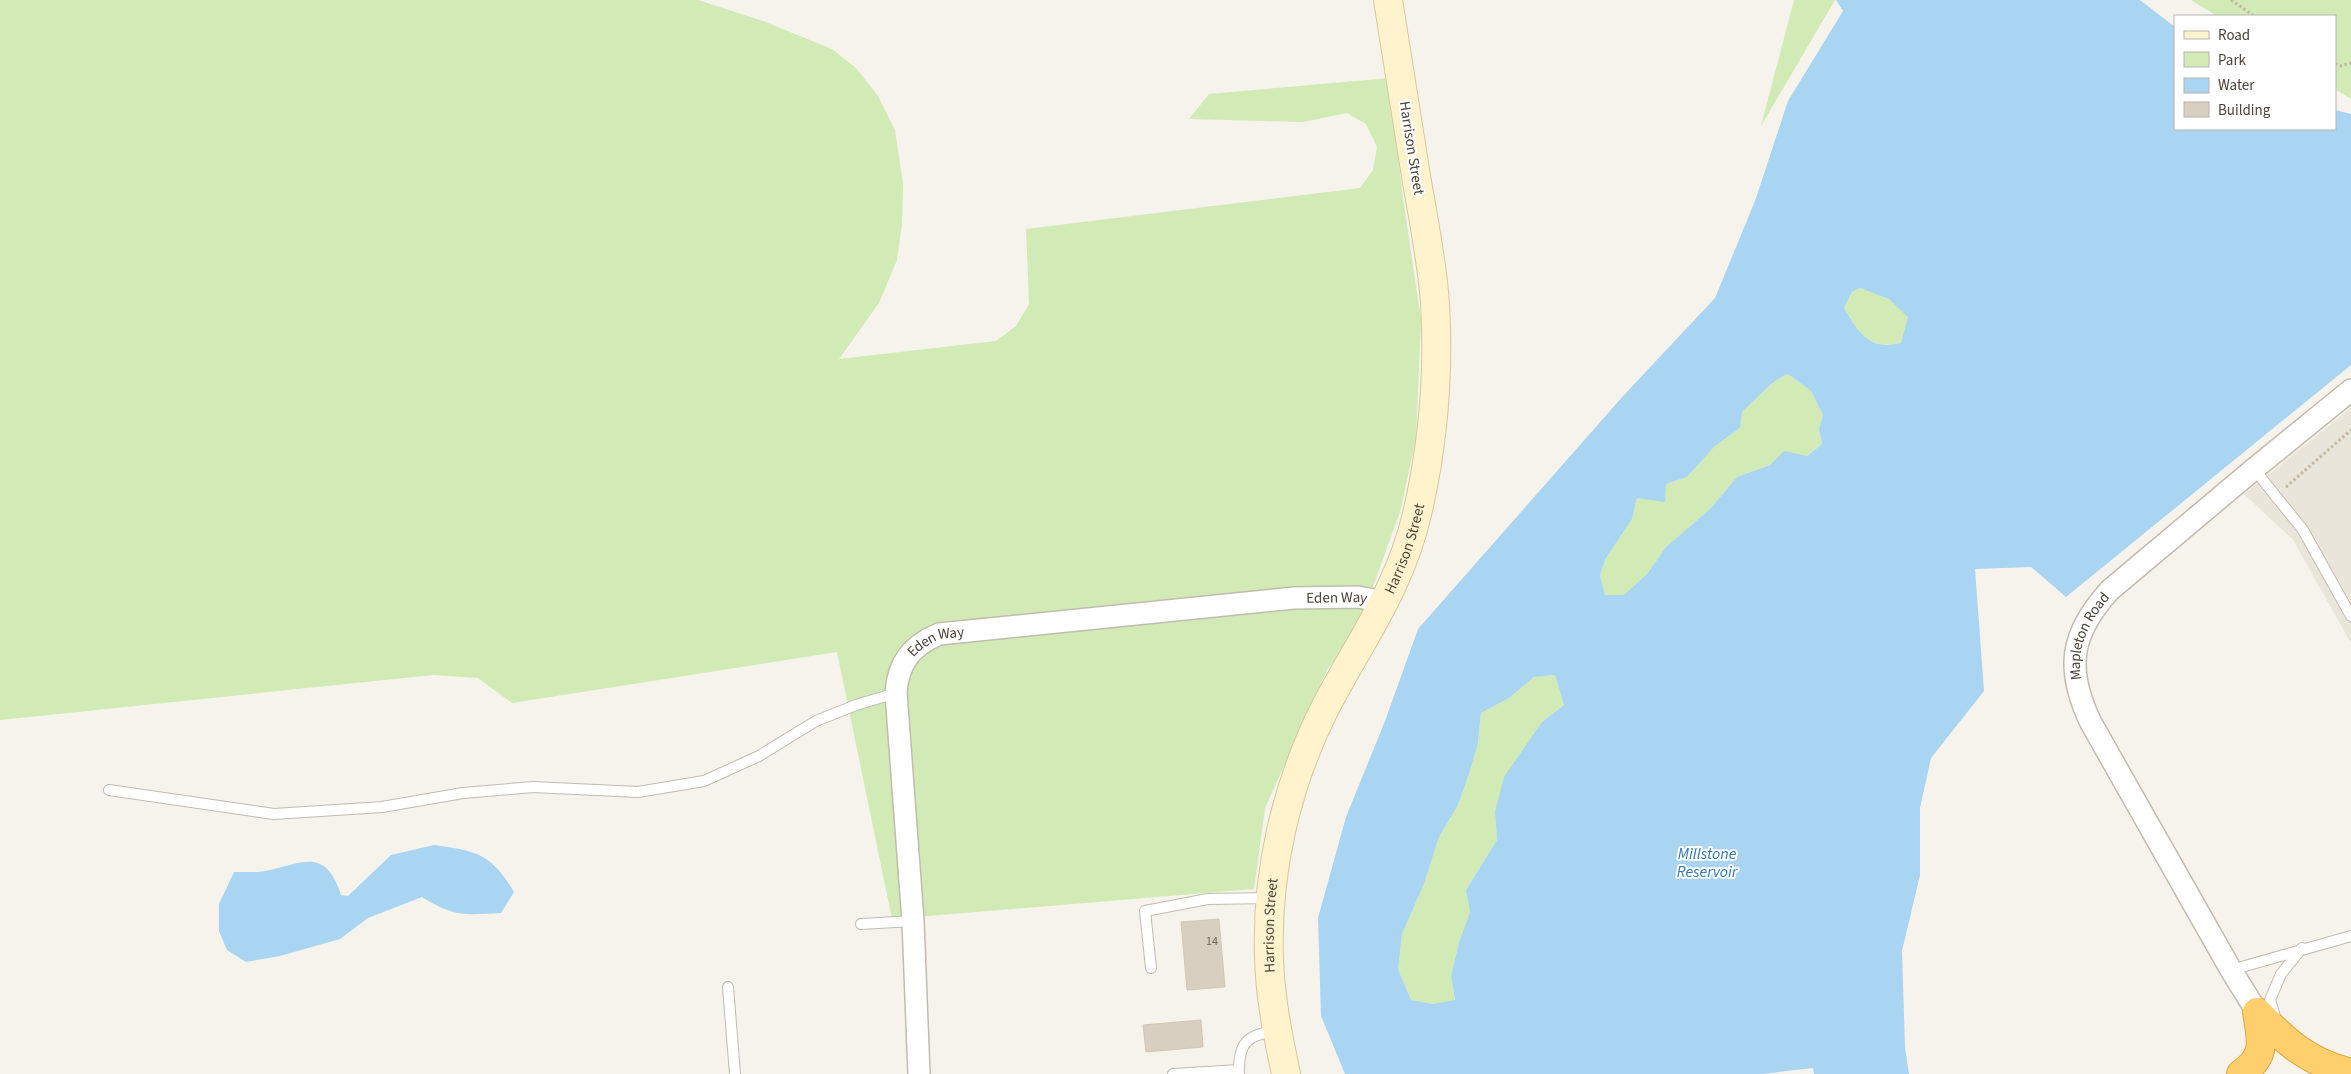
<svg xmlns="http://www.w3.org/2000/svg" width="2351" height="1074" font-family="'Source Sans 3',sans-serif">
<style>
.residential{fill:#eae5da}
.green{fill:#d2eab5}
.water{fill:#a9d4f2;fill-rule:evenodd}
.building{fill:#d8cfc1;stroke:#d3c7b4}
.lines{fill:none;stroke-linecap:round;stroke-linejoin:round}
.lane-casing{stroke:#c2bbae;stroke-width:12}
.street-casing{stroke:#c2bbae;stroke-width:24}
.secondary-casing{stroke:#d6c79b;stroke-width:30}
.highway-casing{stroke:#e0a43c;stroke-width:30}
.path{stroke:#c4b79f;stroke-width:3;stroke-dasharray:2.5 2.5;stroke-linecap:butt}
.lane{stroke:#fff;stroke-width:10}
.street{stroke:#fff;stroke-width:21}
.secondary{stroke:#fff3cd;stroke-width:28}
.highway{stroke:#ffcf6e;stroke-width:28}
.labels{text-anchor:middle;stroke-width:4;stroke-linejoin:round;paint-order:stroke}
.number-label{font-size:12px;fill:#6e675b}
.street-label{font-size:15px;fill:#4b4439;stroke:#fff}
.water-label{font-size:16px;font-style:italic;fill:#2e7ab2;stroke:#fff}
</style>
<rect width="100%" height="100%" fill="#f6f3ec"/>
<path class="residential" d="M2351,408V643L2293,540L2244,494Z"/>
<path class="green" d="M0,0H698L763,21L832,49L856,68L878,96L895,130L903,184L902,224L897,260L879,303L839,359L996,341L1016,326L1029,304L1026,229L1360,188L1373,170L1377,147L1366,124L1347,113L1303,122L1189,119L1209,94L1390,78L1402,191L1421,320L1416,439L1400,512L1353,642L1328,668L1265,808L1254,889L892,919L837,652L512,703L478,678L433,675L0,720Z
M1794,0H1835L1761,126Z
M2191,0H2351V99L2335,89V16H2217Z
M1860,288L1889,299L1909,317L1901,343C1867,349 1860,334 1844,308L1852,292Z
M1788,374L1811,391L1823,415L1819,429L1822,444L1807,456L1784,452L1770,465L1737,477L1710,509L1666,547L1647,574L1624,596L1605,595L1600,575L1606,558L1632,519L1637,498L1666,484L1687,477L1715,446L1740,428L1742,412C1759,397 1767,384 1788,374Z
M1555,675L1564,705L1542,722L1495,812L1497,840L1466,890L1470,912L1459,942L1451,976L1455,1001L1433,1004L1411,1000L1398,969L1402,934L1424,884L1439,837L1458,805L1470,771L1478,743L1481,713L1509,698L1534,677Z"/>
<path class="water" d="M1836,0H2140L2175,27V129H2335V110L2351,114V365L2066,597L2031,567L1975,569L1984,691L1931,758L1920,808V875L1902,951L1905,1047L1909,1074H1814L1813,1068L1762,1074H1345L1321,1016L1318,918L1346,817L1385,721L1418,629L1624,395L1715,298L1755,201L1788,101L1843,11ZM1860,288L1889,299L1908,317L1901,343C1868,350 1860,334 1844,308L1852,292ZM1788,374L1811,391L1823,415L1819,429L1822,444L1807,456L1784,451L1770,465L1737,477L1710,509L1666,547L1647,574L1624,595H1605L1600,575L1606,558L1632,519L1637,498L1665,502L1666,484L1687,477L1715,446L1740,428L1742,412C1758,398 1769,382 1788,374ZM1555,675L1564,705L1542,722L1504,777L1495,812L1497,840L1466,890L1470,912L1459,942L1451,976L1455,1000L1433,1004L1411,1000L1398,969L1402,934L1424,884L1439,837L1458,805L1470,771L1478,743L1481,713L1509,698L1534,677Z
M434,845C476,851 491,853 514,892L501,913C464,915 454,917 422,897L368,918L340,939L280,956L246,962L227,950L219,931V904L234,872C242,872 250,872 258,872C296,868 324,841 341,895L348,896L391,855Z"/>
<path class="building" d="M1219,919L1225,987L1187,990L1181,922Z
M1201,1020L1203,1047L1146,1052L1143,1025Z"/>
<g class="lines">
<g class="lane-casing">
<path id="lane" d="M2254,469L2303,530L2351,616
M109,790L274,814L382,807L463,793L533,787L638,792L704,781L759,756L816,721L856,705L896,693
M861,924L913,921
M1151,968L1145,911L1208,899L1270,898
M2231,970L2351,936
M728,987L735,1074
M2276,1020L2270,1000L2281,974L2302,948
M1173,1074L1239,1070
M1239,1074C1238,1043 1247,1034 1277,1031"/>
</g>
<g class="street-casing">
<g id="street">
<path id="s1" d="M2257,1012L2231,970L2091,723C2065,669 2070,634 2110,590L2254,469L2351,390"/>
<path id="s2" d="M919,1074L913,921L896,693C898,663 911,646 939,634L1294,598L1358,597L1385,602"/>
</g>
</g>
<g class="secondary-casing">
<g id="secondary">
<path id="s3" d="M1286,1074C1278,1036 1270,997 1269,958C1266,873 1286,786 1324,710C1358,644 1400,589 1417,514C1433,446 1439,373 1435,303C1432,262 1424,222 1417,182C1407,121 1398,61 1388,0"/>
</g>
</g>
<g class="highway-casing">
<path id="highway" d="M2257,1012C2287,1043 2308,1062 2351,1073
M2241,1074C2268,1055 2261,1040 2257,1012"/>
</g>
<path class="path" d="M2231,0L2254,16
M2335,64L2340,66L2351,63
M2286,487L2351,430"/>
<use href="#lane" class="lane"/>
<use href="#street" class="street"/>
<use href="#secondary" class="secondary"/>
<use href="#highway" class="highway"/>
</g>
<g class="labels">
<g class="number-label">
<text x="1212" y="945">14</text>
</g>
<g class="street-label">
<text transform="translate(1412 148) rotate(81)" y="5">Harrison Street</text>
<text dy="5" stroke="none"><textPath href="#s3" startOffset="555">Harrison Street</textPath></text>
<text dy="5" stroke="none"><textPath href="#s2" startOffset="859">Eden Way</textPath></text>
<text dy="5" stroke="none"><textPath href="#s1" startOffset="426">Mapleton Road</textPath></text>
<text dy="5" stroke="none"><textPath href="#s2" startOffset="454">Eden Way</textPath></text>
<text dy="5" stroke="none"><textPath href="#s3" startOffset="150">Harrison Street</textPath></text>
</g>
<g class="water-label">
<text x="1707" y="859">Millstone<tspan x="1707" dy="18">Reservoir</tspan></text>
</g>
</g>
<rect x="2174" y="15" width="162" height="115" fill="#ffffff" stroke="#b7b4b0"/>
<rect x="2184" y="31" width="25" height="8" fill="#fff3cd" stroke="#b7b4b0"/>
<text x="2218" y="40" font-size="15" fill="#4b4439">Road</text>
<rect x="2184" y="52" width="25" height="15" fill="#d2eab5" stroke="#b7b4b0"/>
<text x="2218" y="65" font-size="15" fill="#4b4439">Park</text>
<rect x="2184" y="78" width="25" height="15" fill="#a9d4f2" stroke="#b7b4b0"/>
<text x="2218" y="90" font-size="15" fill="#4b4439">Water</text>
<rect x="2184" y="102" width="25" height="15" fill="#d8cfc1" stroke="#b7b4b0"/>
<text x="2218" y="115" font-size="15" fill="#4b4439">Building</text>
</svg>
